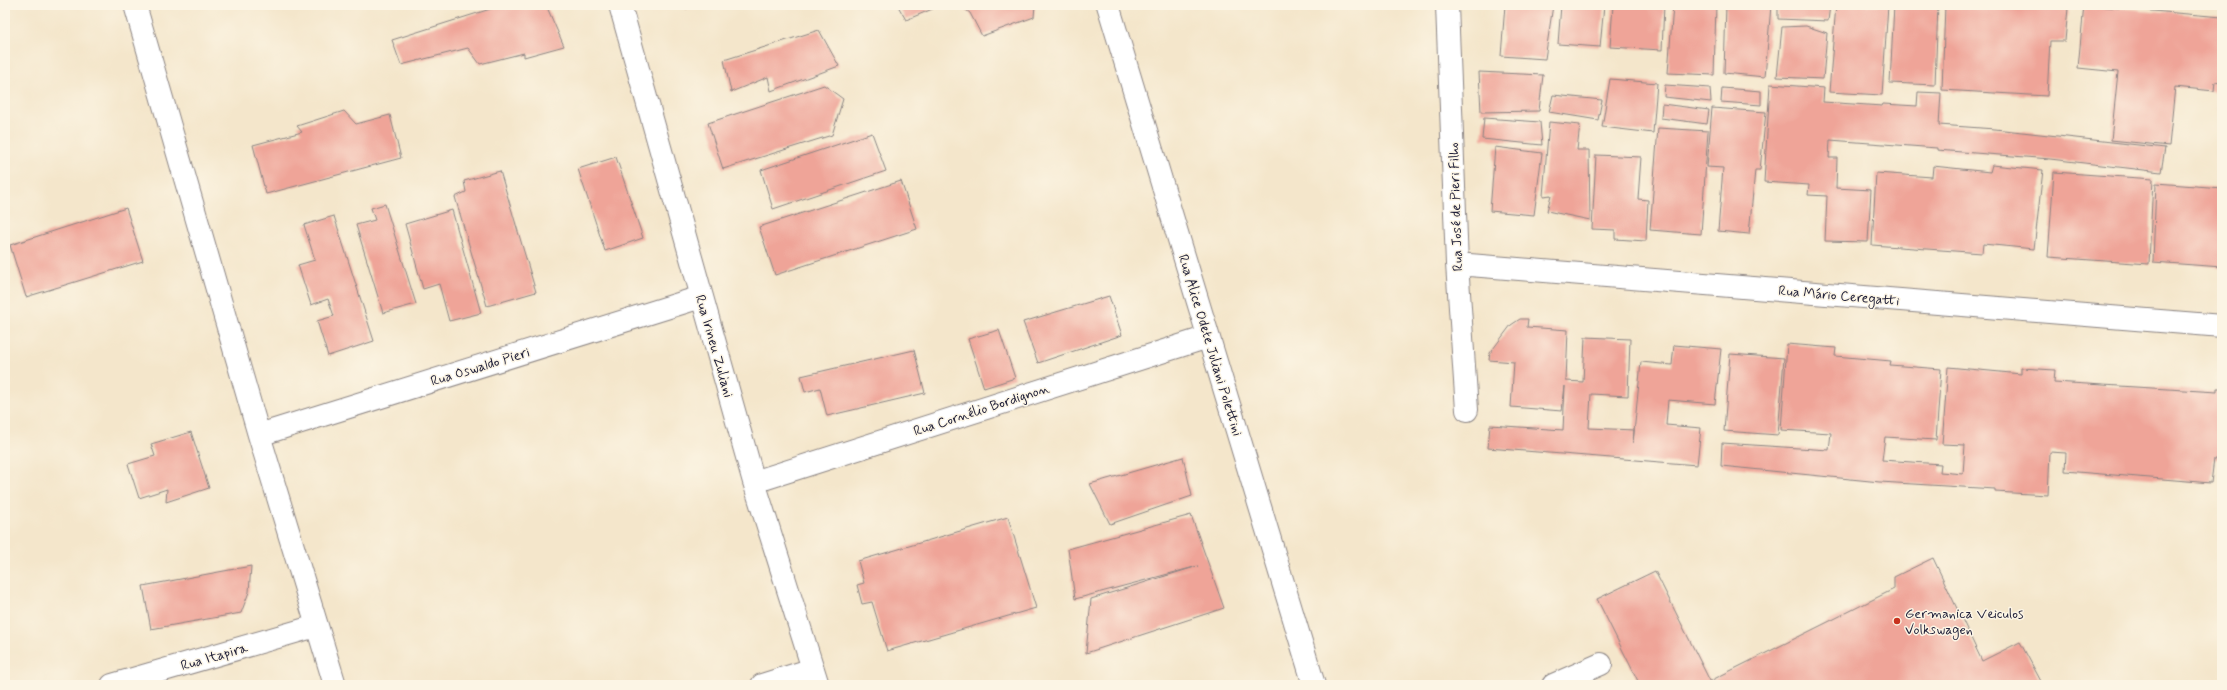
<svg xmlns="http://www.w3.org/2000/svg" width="2227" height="690" font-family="Mynerve,sans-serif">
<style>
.building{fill:#efa498}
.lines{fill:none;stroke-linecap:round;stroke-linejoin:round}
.minor-casing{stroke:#8b8483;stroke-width:24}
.minor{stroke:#fff;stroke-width:22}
.poi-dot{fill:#c8321e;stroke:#fcf5e5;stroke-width:1.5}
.labels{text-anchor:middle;stroke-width:3;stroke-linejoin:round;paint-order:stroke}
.street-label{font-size:14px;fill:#22223b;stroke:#fcf5e5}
.poi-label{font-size:14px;fill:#22223b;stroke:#fcf5e5;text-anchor:start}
</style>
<rect width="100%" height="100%" fill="#fcf5e5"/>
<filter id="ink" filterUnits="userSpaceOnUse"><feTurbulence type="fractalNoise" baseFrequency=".025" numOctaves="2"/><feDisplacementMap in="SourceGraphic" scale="8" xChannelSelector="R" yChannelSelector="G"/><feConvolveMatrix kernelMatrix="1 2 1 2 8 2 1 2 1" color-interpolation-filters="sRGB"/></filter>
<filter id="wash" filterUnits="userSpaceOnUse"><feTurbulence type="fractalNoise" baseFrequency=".012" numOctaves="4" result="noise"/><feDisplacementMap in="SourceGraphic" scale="16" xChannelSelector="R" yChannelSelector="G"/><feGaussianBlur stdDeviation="0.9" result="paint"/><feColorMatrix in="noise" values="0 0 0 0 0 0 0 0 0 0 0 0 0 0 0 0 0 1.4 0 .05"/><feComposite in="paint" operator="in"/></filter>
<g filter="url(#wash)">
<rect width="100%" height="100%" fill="#f4e6cb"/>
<g id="blocks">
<path class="building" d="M503,5H546L564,46L524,57V53L480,64L468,48L401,65L392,40Z
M685,5H696L686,9Z
M902,5H942L906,20L898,6Z
M959,5H1035L1034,17L982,36L970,13Z
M1505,5H1553L1545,59L1501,56Z
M1561,5H1604L1600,47L1558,44Z
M1613,5H1664L1662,50L1610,47Z
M1673,5H1716L1714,75L1668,73Z
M1726,5H1771L1765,77L1724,73Z
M1778,5H1830L1828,21L1778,19Z
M1836,5H1888L1882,95L1829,92Z
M1894,5H1938L1935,85L1890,83Z
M1945,5H2017L2068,8L2065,41H2050L2047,96L1942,90Z
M2084,5L2222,17V83L2215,82L2214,91L2175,87L2169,146L2111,140L2118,72L2078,68Z
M1806,26L1827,33L1823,79L1777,77L1782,27Z
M819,30L839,66L771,91L768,77L731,92L724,60Z
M1479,72L1543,75L1539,111L1481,112Z
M1610,79L1657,83L1653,133L1602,127Z
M1770,84L1824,88L1823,102L1882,106L1883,104L1917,106L1918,92L1941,93L1939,125L1995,129L2165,148L2161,172L2050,159L1937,150V148L1830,140L1829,158H1837L1836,188L1871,190L1868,242L1825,241L1827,196L1808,195L1809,185L1764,182Z
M824,85L843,99L832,135L723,169L708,123Z
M1665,85L1710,88L1711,102L1664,97Z
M1722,88L1761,91V105L1721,102Z
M1553,95L1602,100L1598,120L1549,112Z
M1662,104L1709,110L1707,124L1661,118Z
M1712,108L1766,112L1760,170H1755L1749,234L1718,231L1723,168L1707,167Z
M344,111L356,124L390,115L401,158L266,194L253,145L302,132L297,126Z
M1484,118L1540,122L1542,145L1482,139Z
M1549,122L1580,125L1577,150H1589L1590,220L1547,211L1551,195L1543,196Z
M1658,128L1708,131L1701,234L1650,230Z
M872,133L886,171L773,209L761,170Z
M1495,147L1542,153L1534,215L1490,211Z
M1596,155L1641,157L1638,199L1648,200L1646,241L1615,239V230L1592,229Z
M616,157L643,238L605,251L578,169Z
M1992,165L2043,170L2034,249L1983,244L1982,253L1872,245L1876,173L1932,177L1933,166L1990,172Z
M500,171L536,292L487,306L455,197L466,192L464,181Z
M2054,172L2153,179L2149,264L2048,257Z
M901,181L917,229L775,275L759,227Z
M2156,183L2222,188V267L2153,262Z
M385,204L416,304L383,313L356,225L375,220L371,208Z
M126,208L143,261L26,297L10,245Z
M452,210L481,313L449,321L439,284L423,289L405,224Z
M334,216L374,341L328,356L317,321L334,316L328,299L311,305L298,265L315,260L304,225Z
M1109,296L1122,335L1038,363L1023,322Z
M1520,319H1528L1527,327L1568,330L1566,381L1583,382L1585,337L1630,339L1628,396L1591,394L1589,428L1634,430L1633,443L1641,362L1672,365L1674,345L1721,349L1715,404L1668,400L1666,425L1701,428L1697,465L1488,448L1490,425L1563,430L1565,386L1562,411L1511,407L1514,362L1489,360L1490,353L1511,325Z
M999,330L1015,378L984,388L968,339Z
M1787,344L1836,348L1835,356L1891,361L1890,365L1941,369L1936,440L1885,437L1882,460L1941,464L1940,472L1963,474L1965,445L1942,444L1948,367L2021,374V368L2055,370L2054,382L2217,392V388H2222V460L2214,459L2211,483L2065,471L2066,453L2050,452L2048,495L1995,492V489L1880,482L1721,466L1722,443L1829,450L1831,433L1781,430Z
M914,350L925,393L827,416L820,388L805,392L801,376Z
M1730,354L1784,358L1778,435L1724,431Z
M191,432L209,488L166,502L167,489L139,498L128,464L155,456L151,444Z
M1183,457L1192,496L1110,524L1090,484Z
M1191,515L1224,608L1086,653L1091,599L1198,566L1075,599L1068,549Z
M1008,517L1036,608L887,651L872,602L862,604L857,585L864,583L858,561Z
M1933,558L1982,661L2020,642L2043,685H1640L1597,599L1655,571L1710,681L1894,589V577Z
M251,566L249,592L241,613L151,629L143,586Z"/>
</g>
</g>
<g filter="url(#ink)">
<use href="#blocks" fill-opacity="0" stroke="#8b8483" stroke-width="1"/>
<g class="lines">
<g class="minor-casing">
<path id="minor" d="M135,5L259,435L335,685
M620,5L754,482L818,685
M1108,5L1314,685
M1447,5L1457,264L1467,410
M1457,264L2222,326
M259,435L701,297
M754,482L1208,337
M112,685L316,626
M762,685L813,669
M1553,685L1601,664"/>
</g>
<use href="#minor" class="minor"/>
</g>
</g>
<circle class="poi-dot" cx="1897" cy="621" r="4"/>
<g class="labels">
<g class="street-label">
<text transform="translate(1455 207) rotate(-92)" y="5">Rua José de Pieri Filho</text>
<text transform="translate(1839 295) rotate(5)" y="5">Rua Mário Ceregatti</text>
<text transform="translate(1211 345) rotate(73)" y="5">Rua Alice Odete Juliani Polettini</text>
<text transform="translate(715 346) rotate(74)" y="5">Rua Irineu Zuliani</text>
<text transform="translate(480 366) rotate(-17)" y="5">Rua Oswaldo Pieri</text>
<text transform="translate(981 409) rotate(-18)" y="5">Rua Cornélio Bordignon</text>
<text transform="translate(214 656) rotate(-16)" y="5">Rua Itapira</text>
</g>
<g class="poi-label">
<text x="1905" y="618">Germanica Veiculos<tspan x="1905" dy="16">Volkswagen</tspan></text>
</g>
</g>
<rect width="2227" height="690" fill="none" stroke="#fcf5e5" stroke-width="20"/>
</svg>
